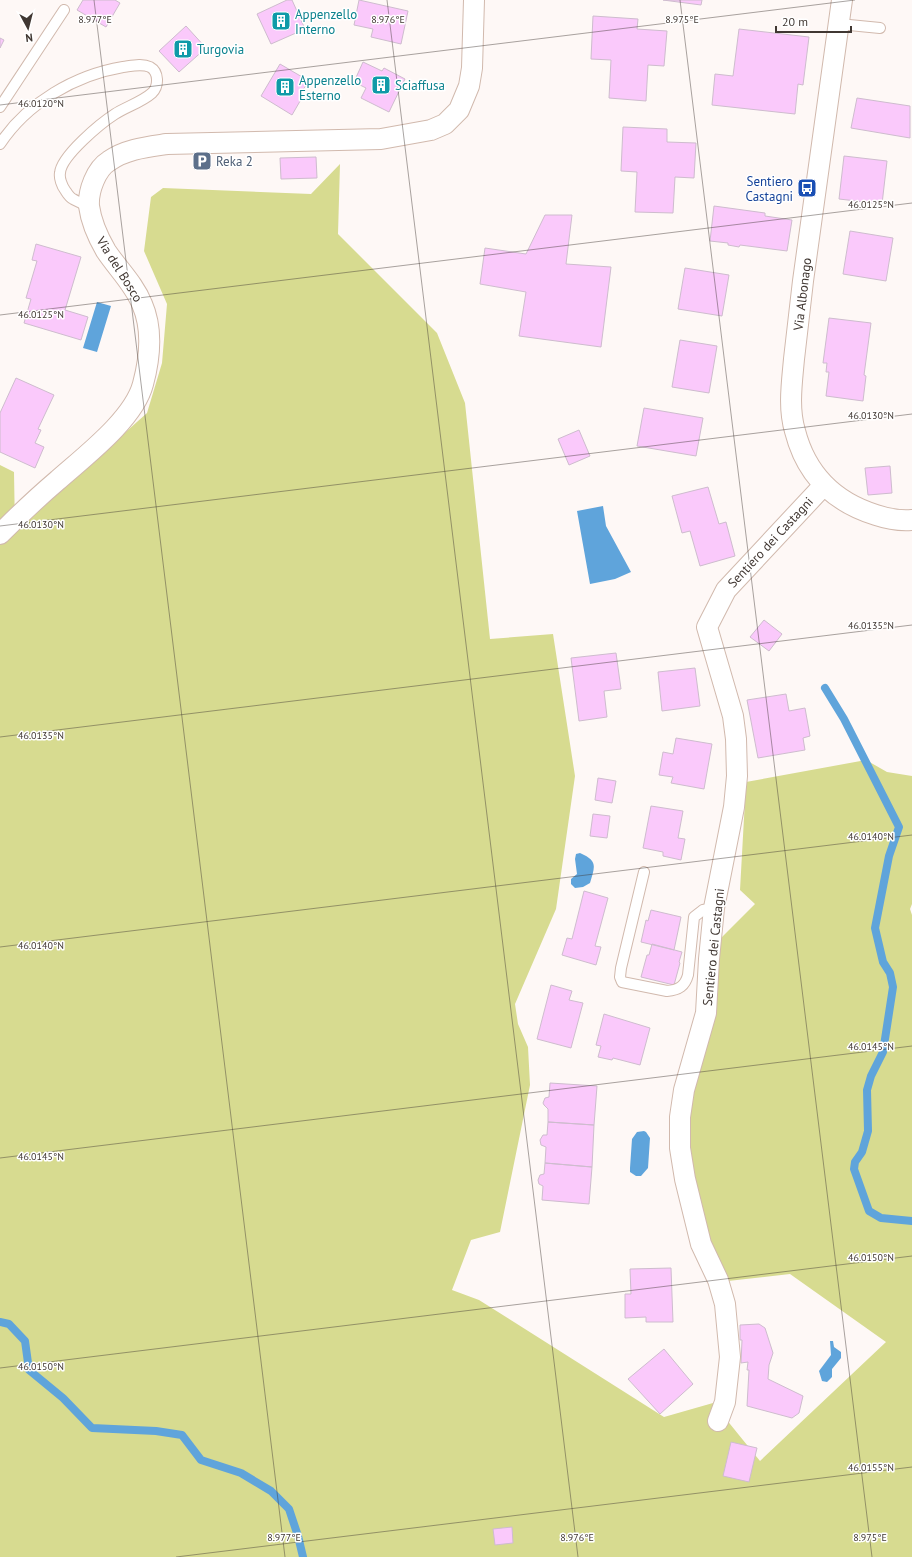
<svg xmlns="http://www.w3.org/2000/svg" width="912" height="1557" font-family="'PT Sans',sans-serif">
<style>
.green{fill:#d7db90}
.water{fill:#5fa4db}
.lines{fill:none;stroke-linecap:round;stroke-linejoin:round}
.stream{stroke:#5fa4db;stroke-width:8}
.building{fill:#fac9fb;stroke:#cebcce}
.lane-casing{stroke:#d1b9ad;stroke-width:12}
.street-casing{stroke:#d1b9ad;stroke-width:22}
.lane{stroke:#fff;stroke-width:10}
.street{stroke:#fff;stroke-width:20}
.ticks{fill:none;stroke:#403732;stroke-width:1;stroke-opacity:0.45}
.labels{text-anchor:middle;stroke-width:3;stroke-linejoin:round;paint-order:stroke}
.culture-label{font-size:13px;fill:#0d838f;stroke:#fff;text-anchor:start}
.service-label{font-size:13px;fill:#4e5e75;stroke:#fff;text-anchor:start}
.transit-label{font-size:13px;fill:#164399;stroke:#fff;text-anchor:end}
.street-label{font-size:13px;fill:#403732;stroke:#fff}
.ticks-label{font-size:10px;text-anchor:middle;fill:#403732;stroke:#fff;stroke-width:3;stroke-linejoin:round;paint-order:stroke}
</style>
<rect width="100%" height="100%" fill="#fef8f6"/>
<path class="green" d="M340,164L338,234L437,333L465,403L490,639L553,634L575,776L556,909L515,1004L518,1024L528,1047L530,1085L500,1232L471,1240L452,1290L479,1300L664,1417L713,1403L760,1461L886,1342L790,1274L728,1281L702,1222L689,1147L688,1118L719,940L755,904L740,890L746,782L866,760L887,772L912,776V904L910,909L912,915V1557H0V465L14,472L15,531L147,413L162,363L167,304L144,251L151,197L163,188L311,194Z"/>
<path class="water" d="M97,302L111,306L97,352L83,348Z
M603,506L606,526L631,572L615,579L590,584L577,511Z
M580,853C598,861 595,866 590,883L583,887L575,888L571,884V879L577,874L575,859L576,854Z
M644,1131L646,1132L650,1138L648,1168L641,1176H636L630,1172V1168L632,1139L637,1132Z
M830,1341H833L834,1347L841,1352V1358L832,1369V1377L827,1382L822,1381L819,1371L831,1355Z"/>
<g class="lines">
<path class="stream" d="M825,688L844,719L899,827L889,856L875,928L883,962L890,973L893,987L883,1052L871,1076L867,1090L868,1131L862,1152L855,1162L854,1169L869,1211L881,1218L912,1221
M0,1322L9,1324L25,1341L29,1370L63,1398L92,1428L156,1431L182,1435L201,1460L241,1473L271,1491L289,1509L298,1536L303,1557"/>
</g>
<path class="building" d="M83,0H115L120,3L106,27L77,10Z
M287,0H292L305,29L271,44L257,14Z
M359,0L408,11L401,44L371,37L373,29L354,25Z
M663,0H702L701,5Z
M593,16L638,19L637,29L667,31L664,66L648,65L646,101L609,98L611,60L591,59Z
M186,26L206,48L179,72L159,51Z
M739,29L809,37L803,85L798,84L795,114L712,105L715,74L733,76Z
M0,38L4,40L0,48Z
M363,62L382,71L384,68L405,79L389,112L361,98L366,88L354,82Z
M280,64L309,81L300,94L303,96L292,115L261,96Z
M857,98L910,106V138L851,128Z
M623,127L667,129V142L696,143L694,178L675,177L673,213L635,212L637,172L621,171Z
M844,156L887,161L882,204L839,199Z
M316,157L317,178L281,179L280,158Z
M714,206L765,213V216L792,220L787,251L740,245L739,247L728,245V243L710,241Z
M545,215H572L566,264L611,267L601,347L519,336L526,292L480,284L485,248L526,254Z
M850,231L893,238L886,281L843,274Z
M36,244L81,257L65,310L88,317L81,340L24,323L31,299L26,298L37,261L32,260Z
M685,268L729,275L722,316L678,309Z
M829,318L871,323L864,375L866,376L863,401L826,396L829,372H826L827,363H823Z
M680,340L717,346L709,393L672,387Z
M16,378L54,395L38,429L41,430L35,443L44,447L35,468L0,452V413Z
M644,408L703,418L696,456L637,446Z
M579,430L590,456L569,465L558,439Z
M890,466L892,493L868,495L865,468Z
M708,487L719,524L726,522L735,556L700,566L690,531L682,533L672,496Z
M764,620L782,634L769,651L750,637Z
M616,653L621,689L604,691L607,717L579,721L571,658Z
M695,668L700,706L662,711L658,672Z
M786,694L789,711L805,708L810,736L803,738L805,750L758,758L747,700Z
M676,738L712,744L704,789L671,783L673,777L659,775L663,752L673,754Z
M598,778L616,781L612,803L595,800Z
M651,806L683,811L678,838L685,839L681,860L663,856V852L643,848Z
M593,814L610,816L607,838L590,836Z
M584,891L608,898L595,946L601,947L596,965L562,955L567,938L572,939Z
M651,910L681,917L674,950L641,942L646,920L648,921Z
M652,944L682,952L679,962L680,963L674,985L641,977L647,955H649Z
M551,985L572,991L569,1000L583,1003L571,1048L537,1039Z
M604,1014L650,1028L640,1065L613,1058L612,1060L598,1057L601,1046L596,1045Z
M550,1083L597,1086L594,1125L548,1122V1109L544,1105L543,1103L545,1098L549,1097Z
M548,1122L594,1125L592,1167L545,1163L546,1147L541,1145L540,1140L543,1135H547Z
M545,1163L592,1167L589,1204L542,1200L543,1186L539,1184L538,1180L540,1175L544,1174Z
M671,1268L673,1322H646V1317L625,1318V1294H631L630,1269Z
M759,1324L765,1328L773,1353L769,1365L768,1379L803,1396L799,1413L792,1418L747,1406L749,1370H747L748,1362L741,1363L742,1340H740V1325Z
M664,1349L693,1384L660,1414L628,1379Z
M731,1442L757,1448L749,1482L723,1476Z
M512,1527L513,1543L495,1545L493,1529Z"/>
<g class="lines">
<g class="lane-casing">
<path id="lane" d="M839,24L880,28
M0,107L64,10
M0,144C27,103 75,75 123,67C131,66 142,63 150,67C159,72 159,86 152,93C142,102 126,107 115,114C101,123 61,156 60,173C59,178 62,186 65,190C67,193 69,197 73,199C78,202 84,204 89,206
M644,872L621,968L620,977L622,982L667,991C679,990 685,986 688,975L694,917L703,910L714,908"/>
</g>
<g class="street-casing">
<path id="street" d="M842,0C829,94 816,187 803,281C800,307 797,333 794,359C792,382 788,408 795,431C806,474 834,502 876,515C888,519 900,521 912,520
M0,534C19,515 38,497 58,480C85,456 134,419 143,384C150,358 153,329 142,304C134,284 118,269 106,251C99,239 91,221 89,206C88,191 96,169 109,161C126,149 147,147 167,144L381,139L431,130L445,124L459,110L469,86L472,68L474,0
M718,1421L725,1402L730,1357L725,1304L718,1280L701,1244L685,1179L680,1148V1117L684,1090L706,1013L709,959L714,908L734,807L737,776L736,739L733,716L707,627L726,590L824,485"/>
</g>
<use href="#lane" class="lane"/>
<use href="#street" class="street"/>
</g>
<path class="ticks" d="M94,0L285,1557M387,0L578,1557M680,0L872,1557M0,105L855,0M0,315L912,203M0,526L912,414M0,737L912,625M0,947L912,835M0,1158L912,1046M0,1368L912,1256M176,1557L912,1467"/>
<defs>
<g id="building-square" transform="scale(1)"><rect x="-9" y="-9" width="18" height="18" rx="4" fill="#0f9aa8" stroke="#fff"/><path d="M-4-6H4V6H1V3H-1V6H-4ZM-2.5-4.3h1.7v1.8h-1.7ZM.8-4.3h1.7v1.8H.8ZM-2.5-1h1.7V.8h-1.7ZM.8-1h1.7V.8H.8Z" fill="#fff"/></g>
<g id="parking-square" transform="scale(1)"><rect x="-9" y="-9" width="18" height="18" rx="4" fill="#5c6f8a" stroke="#fff"/><path d="M-3.5-5.5H1a3.5 3.5 0 0 1 0 7H-1V5.5H-3.5ZM-1-3.4V-.6H.8a1.4 1.4 0 0 0 0-2.8Z" fill="#fff"/></g>
<g id="bus-square" transform="scale(1)"><rect x="-9" y="-9" width="18" height="18" rx="4" fill="#1a4fb4" stroke="#fff"/><path d="M-5-6H5V4H4V6H2V4H-2V6H-4V4H-5ZM-3.5-4V0h7V-4ZM-3.5 1.2v1.5H-2V1.2ZM2 1.2v1.5H3.5V1.2Z" fill="#fff"/></g>
</defs>
<g fill-rule="evenodd">
<use href="#building-square" x="281" y="21"/>
<use href="#building-square" x="183" y="49"/>
<use href="#building-square" x="381" y="85"/>
<use href="#building-square" x="285" y="87"/>
<use href="#parking-square" x="202" y="161"/>
<use href="#bus-square" x="807" y="188"/>
</g>
<g class="labels">
<g class="culture-label">
<text x="295" y="19">Appenzello<tspan x="295" dy="15">Interno</tspan></text>
<text x="197" y="54">Turgovia</text>
<text x="299" y="85">Appenzello<tspan x="299" dy="15">Esterno</tspan></text>
<text x="395" y="90">Sciaffusa</text>
</g>
<g class="service-label">
<text x="216" y="166">Reka 2</text>
</g>
<g class="transit-label">
<text x="793" y="186">Sentiero<tspan x="793" dy="15">Castagni</tspan></text>
</g>
<g class="street-label">
<text transform="translate(120 269) rotate(58)" y="5">Via del Bosco</text>
<text transform="translate(802 294) rotate(-83)" y="5">Via Albonago</text>
<text transform="translate(770 542) rotate(-47)" y="5">Sentiero dei Castagni</text>
<text transform="translate(713 947) rotate(-84)" y="5">Sentiero dei Castagni</text>
</g>
</g>
<g class="ticks-label">
<text x="95" y="23">8.977°E</text>
<text x="388" y="23">8.976°E</text>
<text x="682" y="23">8.975°E</text>
<text x="41" y="107">46.0120°N</text>
<text x="871" y="208">46.0125°N</text>
<text x="41" y="318">46.0125°N</text>
<text x="871" y="419">46.0130°N</text>
<text x="41" y="528">46.0130°N</text>
<text x="871" y="629">46.0135°N</text>
<text x="41" y="739">46.0135°N</text>
<text x="871" y="840">46.0140°N</text>
<text x="41" y="949">46.0140°N</text>
<text x="871" y="1050">46.0145°N</text>
<text x="41" y="1160">46.0145°N</text>
<text x="871" y="1261">46.0150°N</text>
<text x="41" y="1370">46.0150°N</text>
<text x="871" y="1471">46.0155°N</text>
<text x="284" y="1541">8.977°E</text>
<text x="577" y="1541">8.976°E</text>
<text x="870" y="1541">8.975°E</text>
</g>
<g transform="translate(28 28) rotate(173)" stroke="#ffffff" stroke-width="3" paint-order="stroke">
<path d="M0-3L7 15L0 10L-7 15Z" fill="#403732"/>
<text y="-6" font-size="11" font-weight="bold" text-anchor="middle" fill="#403732">N</text>
</g>
<path d="M776 26v6h75v-6" fill="none" stroke="#403732" stroke-width="2"/>
<text x="782" y="26" font-size="12" fill="#403732" stroke="#ffffff" stroke-width="3" paint-order="stroke">20 m</text>
</svg>
